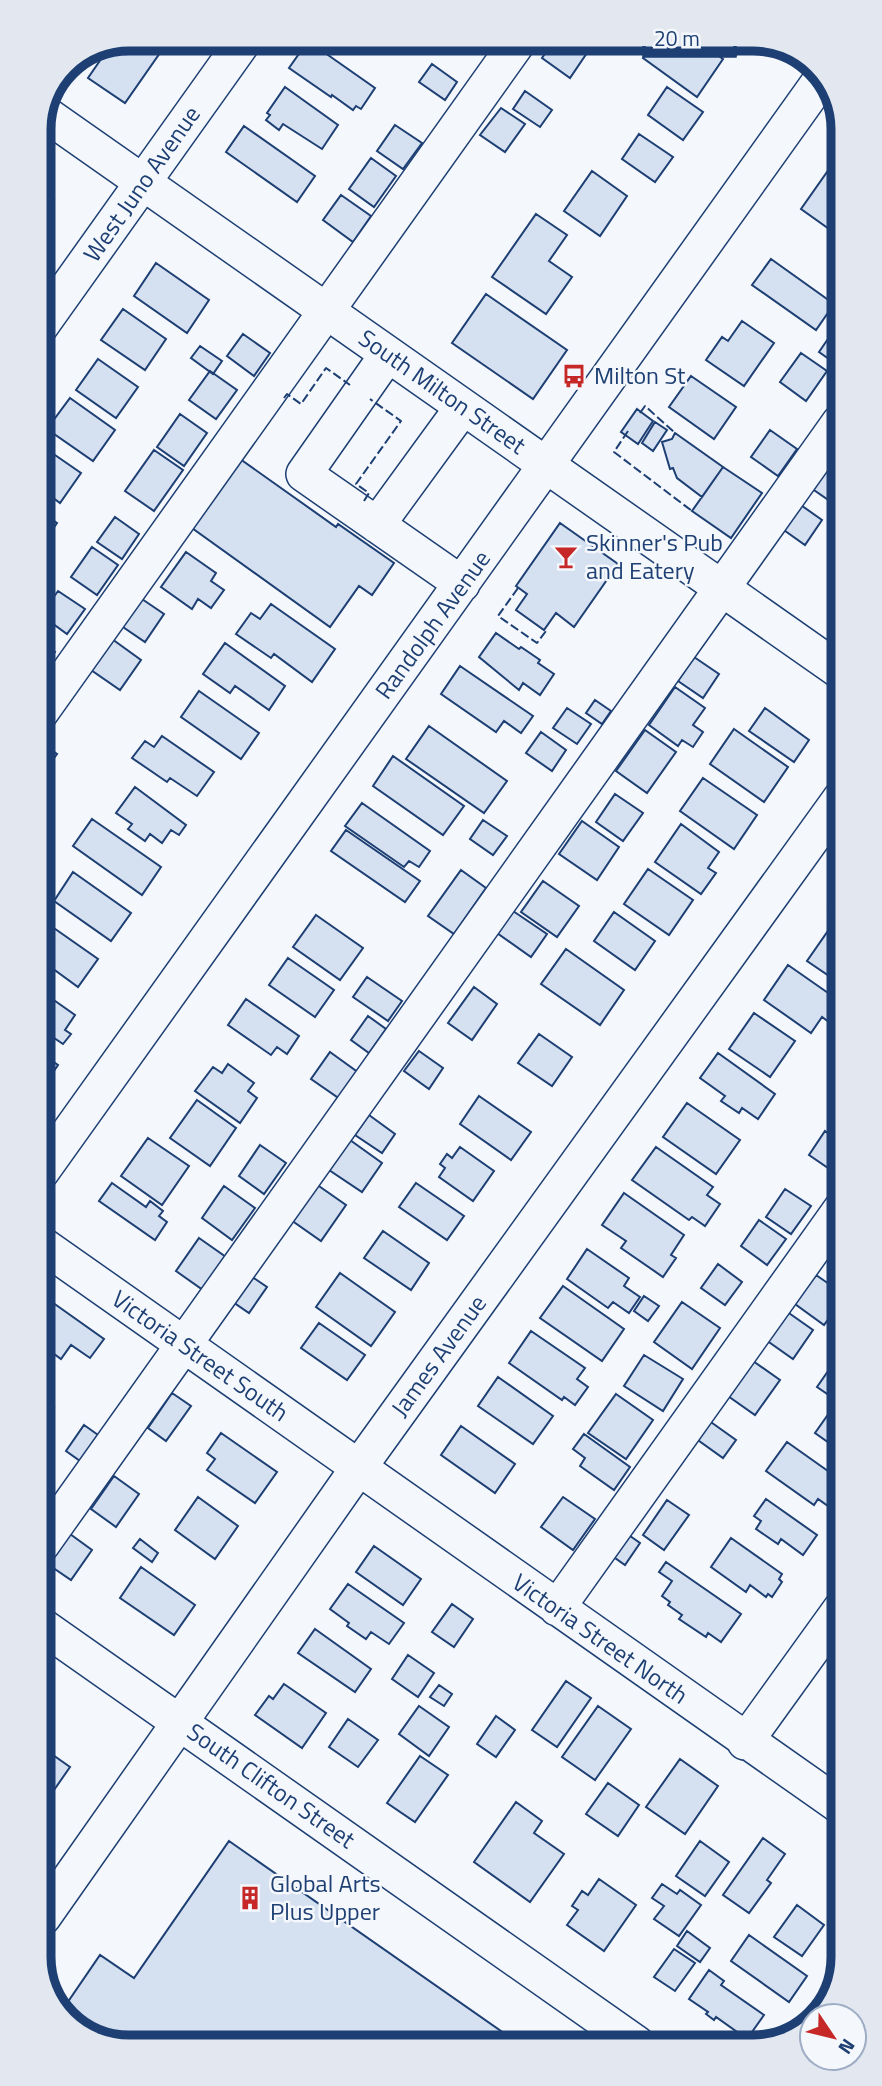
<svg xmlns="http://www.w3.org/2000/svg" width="882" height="2086" font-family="'Titillium Web',sans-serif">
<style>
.building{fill:#d5e0f0;stroke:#1d3f73;stroke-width:2}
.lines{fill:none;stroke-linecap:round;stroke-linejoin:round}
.minor-casing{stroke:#1d3f73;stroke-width:38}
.minor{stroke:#f4f7fb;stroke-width:35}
.fence{stroke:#1d3f73;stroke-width:2;stroke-dasharray:9 3.5;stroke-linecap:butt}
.labels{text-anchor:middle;stroke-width:5;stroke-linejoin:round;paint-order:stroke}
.street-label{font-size:24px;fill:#1d3f73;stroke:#f4f7fb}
.poi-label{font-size:24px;fill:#1d3f73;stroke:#f4f7fb;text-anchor:start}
.rim{fill:none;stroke:#1d3f73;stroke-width:9}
</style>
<rect width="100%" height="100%" fill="#f4f7fb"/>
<path class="building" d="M129,38L145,39L162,50L125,103L88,78L110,46Z
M341,39H373L362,53Z
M555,39H586L593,44L570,78L542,58Z
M657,39H694L723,59L697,97L643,58Z
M712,39H758L749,51L742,46L736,55Z
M308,41L375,88L361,109L356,106L353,110L332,95L331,97L289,68Z
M432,64L457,82L445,100L419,82Z
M285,87L338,125L322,149L283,124L279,130L266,120L270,115L267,113Z
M667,87L703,112L683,140L648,115Z
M525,91L552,110L540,127L513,109Z
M501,108L525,124L505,152L480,135Z
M395,125L422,143L403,169L377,151Z
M244,126L315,176L297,202L226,152Z
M639,134L673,157L655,182L622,159Z
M839,155V236L801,209Z
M371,158L396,176L374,207L349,189Z
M592,171L627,196L600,236L564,211Z
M39,183L46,188L43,192L54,200L39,221Z
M341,195L371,216L353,242L323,220Z
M536,214L567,235L549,261L572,277L546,314L492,277Z
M771,259L834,304L816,330L752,285Z
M156,263L209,300L187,333L134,296Z
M486,294L567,350L533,399L452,343Z
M123,309L166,339L145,370L101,340Z
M742,321L774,343L744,386L706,360L722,337L728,341Z
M839,323V366L819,352Z
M243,334L270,353L254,376L227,356Z
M200,346L222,361L213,374L191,358Z
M801,353L827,371L806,401L780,382Z
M98,359L138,387L116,418L76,390Z
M210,371L237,390L216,419L189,400Z
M691,376L736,407L714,439L669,407Z
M70,398L115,430L93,461L47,429Z
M637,409L653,421L638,444L621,432Z
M180,414L207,433L184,466L157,447Z
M655,422L667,430L653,451L642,443Z
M770,430L797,449L778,476L751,457Z
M675,433L723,467L702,497L677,478L673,468L670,469L662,442L672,439Z
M39,444L81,473L60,503L40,488Z
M154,450L183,470L154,511L125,491Z
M233,454L336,527L338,524L394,563L372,595L359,586L330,627L185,523Z
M833,457L840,461V508L811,488Z
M723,467L762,493L731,538L692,511Z
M798,503L822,520L805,545L781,528Z
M40,511L57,523L40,548Z
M115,517L139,534L122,559L97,542Z
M560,523L618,564L574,627L556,613L544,630L516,610L527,594L516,586Z
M92,547L118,565L97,595L71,577Z
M186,552L216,573L211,581L224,590L211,608L198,599L192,609L161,587Z
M58,591L85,609L67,634L41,615Z
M139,597L164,614L145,642L120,625Z
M271,604L335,649L312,682L274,654L271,658L236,634L251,613L260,619Z
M496,633L519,649L521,647L540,660L538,663L554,674L540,695L523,683L519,690L479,657Z
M112,639L141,660L120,690L91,670Z
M40,641L55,652L40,673Z
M225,643L285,686L269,710L235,686L230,693L203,674Z
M694,657L719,674L703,698L678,681Z
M460,666L533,716L521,733L504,721L496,732L441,694Z
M675,687L705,708L693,725L703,732L693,747L682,740L678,746L649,725Z
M199,691L259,733L241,759L181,717Z
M595,700L611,711L602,724L586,713Z
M567,708L591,724L577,744L553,728Z
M765,708L809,740L794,762L749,731Z
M429,726L507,781L484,813L406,759Z
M40,729L52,737L46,746L57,754L40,777Z
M734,729L788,767L764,802L710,764Z
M645,730L676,752L647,793L616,771Z
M541,732L566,750L552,771L526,753Z
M162,736L214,772L197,796L170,778L167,782L132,758L145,741L154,747Z
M393,756L464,806L443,835L373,786Z
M703,778L757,815L734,849L680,811Z
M40,784L49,790L40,803Z
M135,787L186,825L179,835L171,830L162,843L150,834L145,841L128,829L132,824L116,813Z
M615,794L643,813L623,841L596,822Z
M362,803L430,851L419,867L409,861L404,867L345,826Z
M92,819L161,867L142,895L73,846Z
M483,820L507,836L493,855L470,839Z
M582,821L619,847L597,880L559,854Z
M681,824L719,852L708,868L716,873L701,894L655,862Z
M346,830L420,881L405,902L331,851Z
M648,869L693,900L669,935L624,904Z
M461,870L486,888L454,934L428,916Z
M73,872L131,913L111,941L54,901Z
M543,881L579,906L557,937L521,912Z
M841,890V917L828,908Z
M513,911L547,934L531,957L497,933Z
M614,912L655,941L635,970L594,941Z
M316,915L363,948L340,980L293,947Z
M41,919L98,959L78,987L41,960Z
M830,928L841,936V984L807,961Z
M566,949L624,990L600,1025L541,984Z
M288,958L334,990L315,1017L269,985Z
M788,965L841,1002L829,1022L822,1017L811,1033L764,1000Z
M367,977L402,1001L388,1021L353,997Z
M474,987L497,1004L472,1040L448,1023Z
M41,991L75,1015L65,1030L71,1034L63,1044L51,1036L49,1039L41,1033Z
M246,999L299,1036L287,1054L277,1047L271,1055L228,1025Z
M754,1013L795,1041L770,1077L729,1049Z
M368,1016L386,1029L369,1053L351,1040Z
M539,1034L572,1057L552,1086L518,1063Z
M419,1051L443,1068L429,1089L404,1071Z
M330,1052L359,1073L340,1099L311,1079Z
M41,1053L58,1065L41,1090Z
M718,1053L775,1094L758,1119L742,1108L739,1113L721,1101L725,1096L700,1078Z
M228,1064L254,1083L248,1091L257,1098L240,1123L195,1091L213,1067L222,1073Z
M479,1096L531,1132L511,1160L460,1124Z
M197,1100L236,1128L210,1166L170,1138Z
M687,1103L740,1140L716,1174L663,1137Z
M369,1115L395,1134L382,1153L355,1135Z
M825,1131L841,1142V1162L834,1172L809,1155Z
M148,1138L189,1166L162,1205L121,1176Z
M350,1140L382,1163L362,1192L329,1170Z
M260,1145L286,1163L264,1194L239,1176Z
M460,1147L494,1171L473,1201L439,1177L445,1168L440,1164L447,1154L452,1158Z
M656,1147L713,1187L707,1195L720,1204L705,1226L692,1217L689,1220L632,1180Z
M112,1183L146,1207L150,1201L163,1211L159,1216L167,1222L155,1240L99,1201Z
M416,1183L464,1216L447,1240L399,1207Z
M316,1184L346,1205L321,1241L291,1220Z
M224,1186L255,1208L232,1240L202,1218Z
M785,1189L811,1206L791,1234L766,1217Z
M624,1193L684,1235L671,1255L676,1258L663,1277L621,1248L626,1241L602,1225Z
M759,1220L786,1239L767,1265L741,1246Z
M383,1231L429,1263L411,1290L364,1258Z
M199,1238L226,1257L203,1290L176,1271Z
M587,1249L629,1278L624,1286L640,1297L629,1313L613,1302L608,1308L567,1279Z
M718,1264L742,1282L725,1305L701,1288Z
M340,1273L395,1312L371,1346L316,1307Z
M248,1274L267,1287L249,1313L230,1300Z
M816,1275L842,1293V1300L824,1325L795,1304Z
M563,1286L624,1329L602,1361L540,1318Z
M42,1295L104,1339L90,1358L71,1345L61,1359L42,1345Z
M644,1296L659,1306L648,1321L634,1311Z
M682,1302L720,1328L692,1369L654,1342Z
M786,1311L813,1330L793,1359L766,1340Z
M319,1323L365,1355L347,1380L301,1348Z
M531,1331L585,1368L577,1379L588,1387L575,1405L564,1397L562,1400L509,1363Z
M842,1351V1404L817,1387Z
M644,1355L683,1379L663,1411L624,1386Z
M753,1361L780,1380L755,1415L728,1396Z
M498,1377L553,1416L533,1444L478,1406Z
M172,1393L191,1406L166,1441L148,1428Z
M616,1394L653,1420L626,1459L588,1433Z
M42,1400L54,1408L42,1425Z
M832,1409L842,1416V1452L815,1433Z
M708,1420L736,1440L723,1458L695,1438Z
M84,1425L108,1442L90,1468L66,1451Z
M461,1426L515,1464L495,1493L441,1455Z
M221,1433L277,1472L255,1503L207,1470L215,1459L207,1453Z
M584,1434L630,1467L614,1490L580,1466L585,1458L573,1449Z
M787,1442L842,1481V1485L828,1506L818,1499L814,1505L766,1471Z
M114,1476L139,1494L116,1527L91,1509Z
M198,1497L238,1526L215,1559L175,1530Z
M563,1497L595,1519L573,1550L541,1527Z
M766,1499L817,1535L803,1555L781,1539L778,1544L756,1529L761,1521L754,1516Z
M667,1500L689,1515L664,1550L643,1535Z
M623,1531L640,1543L625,1565L608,1553Z
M70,1534L92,1550L71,1580L49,1565Z
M731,1538L782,1574L779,1579L782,1582L772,1597L768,1594L766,1597L750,1585L746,1592L711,1567Z
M140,1539L158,1553L152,1562L133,1548Z
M374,1546L421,1579L403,1605L356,1572Z
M666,1562L741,1614L721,1642L708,1633L706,1637L679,1619L682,1615L668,1605L670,1602L662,1596L672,1581L659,1572Z
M141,1567L195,1605L174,1635L120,1598Z
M348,1584L404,1623L389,1644L371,1632L366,1639L347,1626L349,1623L330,1609Z
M452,1604L473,1619L454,1647L432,1632Z
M315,1629L371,1669L355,1692L298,1653Z
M408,1655L434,1673L418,1697L392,1679Z
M566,1681L591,1698L557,1747L532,1730Z
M284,1684L326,1713L302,1748L255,1715L269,1696L273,1699Z
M439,1685L452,1694L444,1706L430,1697Z
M419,1706L449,1727L429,1756L399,1734Z
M598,1706L631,1729L595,1780L562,1757Z
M496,1716L515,1730L496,1757L477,1744Z
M348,1719L378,1740L358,1767L329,1747Z
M43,1748L70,1767L45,1803L43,1802Z
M420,1756L448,1775L415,1822L387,1803Z
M680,1759L718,1786L685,1834L646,1807Z
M608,1783L639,1805L618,1836L586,1814Z
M516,1802L542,1821L534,1833L564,1854L530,1902L474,1862Z
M763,1838L785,1854L767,1880L771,1883L749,1913L723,1895Z
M229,1841L521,2045L122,2047L74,2029L61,2012L100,1955L134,1978Z
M700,1841L729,1862L705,1896L676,1876Z
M599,1879L636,1905L604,1951L567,1925L578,1910L572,1906L582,1891L588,1895Z
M662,1884L677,1894L680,1890L701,1905L679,1936L654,1919L664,1906L652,1898Z
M797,1905L824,1925L802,1956L774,1937Z
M687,1931L710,1948L700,1962L677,1946Z
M749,1935L807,1976L789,2002L731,1961Z
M674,1949L695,1963L675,1991L654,1977Z
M709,1970L724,1981L721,1985L764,2015L747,2039L716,2017L714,2020L706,2014L708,2012L689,1999Z"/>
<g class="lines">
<g class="minor-casing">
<path id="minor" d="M44,113L840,671
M39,328L245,39
M388,354L304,474L462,584
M377,525L463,407
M40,713L520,39
M41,1172L823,77
M41,1244L843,1808
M42,1544L840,422
M557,1608L842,1208
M42,1626L637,2044
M745,1742L843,1606
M43,1917L359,1467L841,798"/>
</g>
<use href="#minor" class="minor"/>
<path class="fence" d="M284,398L287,394L301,404L326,368L350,385
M640,413L645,406L675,433
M628,431L614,452L692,511
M364,501L369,493L356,484L401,421L370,399
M518,588L498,616L537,643L546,631L544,630"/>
</g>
<defs>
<g id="bus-bare" transform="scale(1.89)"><path d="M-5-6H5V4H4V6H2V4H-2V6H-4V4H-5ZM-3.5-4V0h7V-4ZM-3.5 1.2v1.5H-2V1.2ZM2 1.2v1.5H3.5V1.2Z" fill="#c62828" stroke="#f4f7fb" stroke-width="2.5" paint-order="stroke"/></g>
<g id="bar-bare" transform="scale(1.89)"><path d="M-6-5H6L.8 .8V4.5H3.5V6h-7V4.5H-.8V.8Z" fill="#c62828" stroke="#f4f7fb" stroke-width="2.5" paint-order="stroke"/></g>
<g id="building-bare" transform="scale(1.89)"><path d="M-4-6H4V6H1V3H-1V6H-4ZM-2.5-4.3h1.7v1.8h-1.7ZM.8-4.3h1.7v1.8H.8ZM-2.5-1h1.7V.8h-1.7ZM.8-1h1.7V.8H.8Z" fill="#c62828" stroke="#f4f7fb" stroke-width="2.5" paint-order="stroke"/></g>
</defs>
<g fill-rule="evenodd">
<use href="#bus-bare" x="574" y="376"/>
<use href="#bar-bare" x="566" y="557"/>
<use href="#building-bare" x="250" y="1898"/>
</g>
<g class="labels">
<g class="street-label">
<text transform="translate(142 184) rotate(-55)" y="8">West Juno Avenue</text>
<text transform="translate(442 392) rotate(35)" y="8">South Milton Street</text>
<text transform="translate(433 625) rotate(-54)" y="8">Randolph Avenue</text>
<text transform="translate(200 1356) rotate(35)" y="8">Victoria Street South</text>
<text transform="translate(439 1356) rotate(-54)" y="8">James Avenue</text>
<text transform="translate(600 1639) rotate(35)" y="8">Victoria Street North</text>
<text transform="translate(271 1786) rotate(35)" y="8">South Clifton Street</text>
</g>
<g class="poi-label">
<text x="594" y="384">Milton St</text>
<text x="586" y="551">Skinner's Pub<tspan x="586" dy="28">and Eatery</tspan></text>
<text x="270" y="1892">Global Arts<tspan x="270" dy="28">Plus Upper</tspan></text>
</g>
</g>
<path d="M0 0H882V2086H0ZM129 51H753A78 78 0 0 1 831 129V1957A78 78 0 0 1 753 2035H129A78 78 0 0 1 51 1957V129A78 78 0 0 1 129 51Z" fill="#e3e8f0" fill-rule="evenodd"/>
<path class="rim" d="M129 51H753A78 78 0 0 1 831 129V1957A78 78 0 0 1 753 2035H129A78 78 0 0 1 51 1957V129A78 78 0 0 1 129 51Z"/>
<g transform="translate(833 2037) rotate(125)"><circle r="33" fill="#f4f7fb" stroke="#9eadc5" stroke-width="2"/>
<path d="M0-5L12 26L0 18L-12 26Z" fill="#c62828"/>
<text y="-10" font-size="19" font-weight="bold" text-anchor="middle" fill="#1d3f73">N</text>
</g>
<path d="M644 46v10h91v-10" fill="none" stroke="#1d3f73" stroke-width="3.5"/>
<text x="654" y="46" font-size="21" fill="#1d3f73" stroke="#f4f7fb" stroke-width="5" paint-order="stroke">20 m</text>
</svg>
